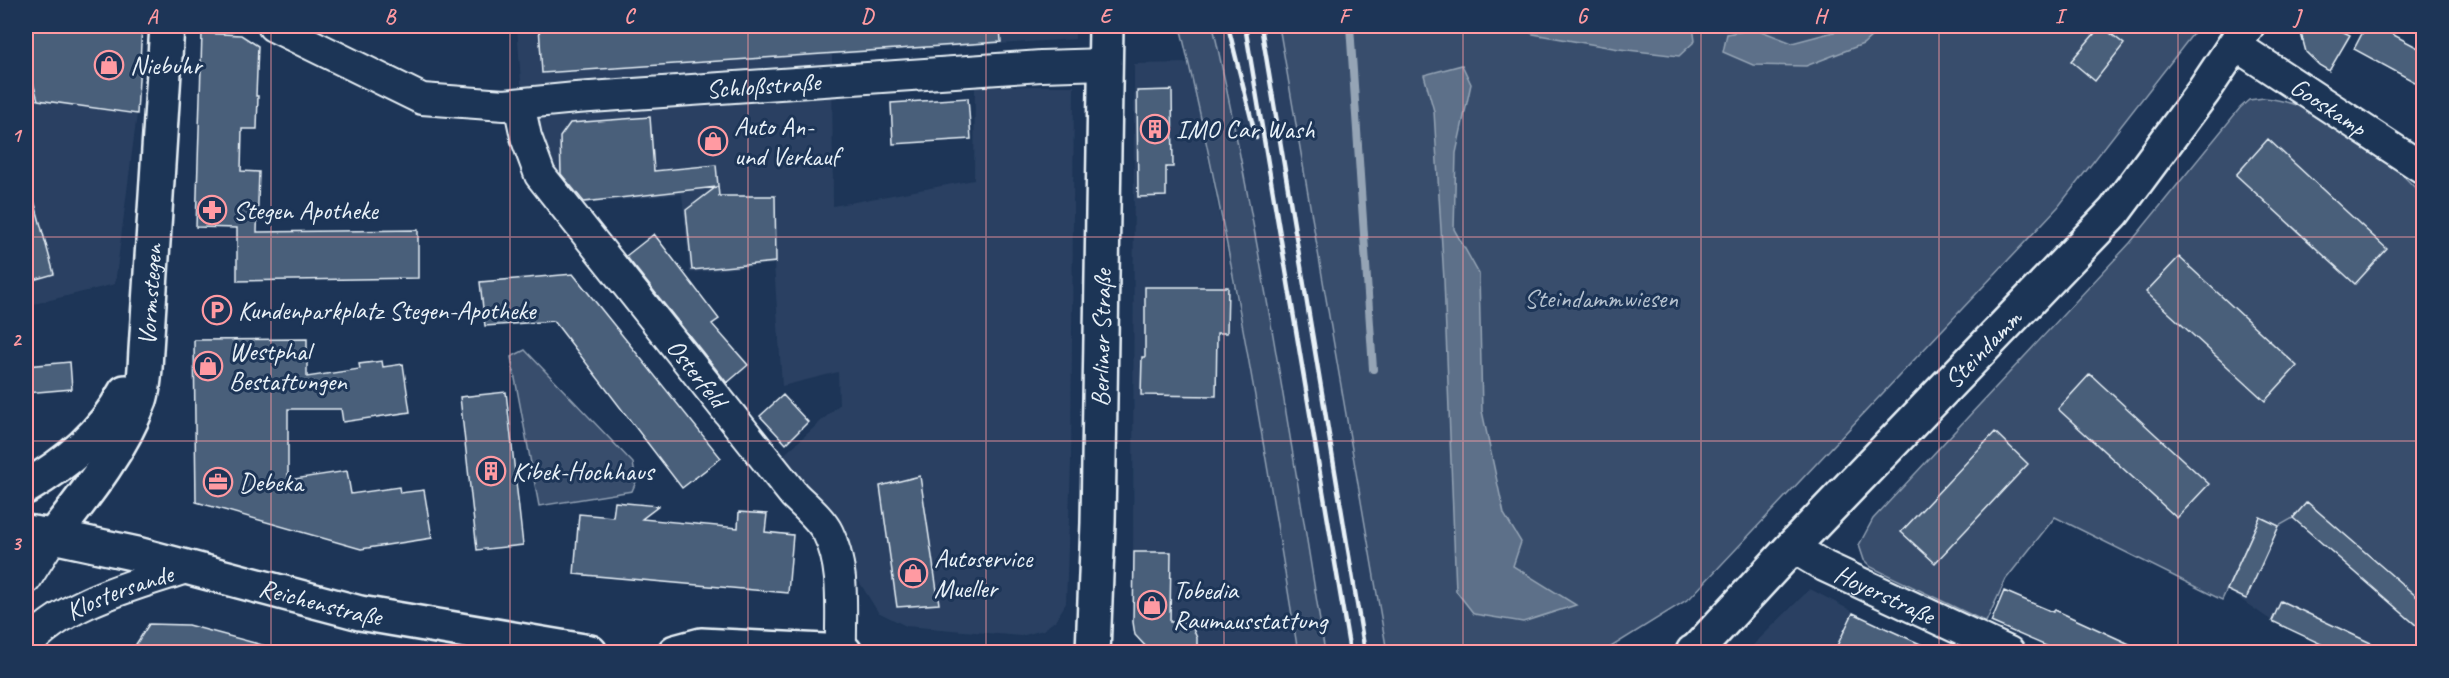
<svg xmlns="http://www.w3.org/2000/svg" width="2449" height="678" font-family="Caveat,sans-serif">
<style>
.built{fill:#2a4162}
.green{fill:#374d6c;stroke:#909fb2;stroke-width:1.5}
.water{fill:#5d7089;stroke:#95a4b5;stroke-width:1.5}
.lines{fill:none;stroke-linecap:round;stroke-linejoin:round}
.stream{stroke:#95a4b5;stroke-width:8}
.building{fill:#495e7a;stroke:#e8f1f8;stroke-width:1.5}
.minor-casing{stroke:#e8f1f8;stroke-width:34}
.tertiary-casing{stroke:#e8f1f8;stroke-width:38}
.secondary-casing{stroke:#e8f1f8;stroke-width:38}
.primary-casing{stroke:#e8f1f8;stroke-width:38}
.minor{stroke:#1d3557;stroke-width:30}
.tertiary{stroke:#1d3557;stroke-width:33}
.secondary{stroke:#1d3557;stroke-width:33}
.primary{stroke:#1d3557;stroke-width:33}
.rail{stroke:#e8f1f8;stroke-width:4.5}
.grid{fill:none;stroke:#ff9aa2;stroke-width:1.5;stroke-opacity:0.55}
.labels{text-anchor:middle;stroke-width:6;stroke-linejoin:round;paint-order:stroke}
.poi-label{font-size:26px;fill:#e8f1f8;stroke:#1d3557;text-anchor:start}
.street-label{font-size:26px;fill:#e8f1f8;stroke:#1d3557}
.park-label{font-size:26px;fill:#b3c0ce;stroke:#1d3557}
.neatline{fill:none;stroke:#ff9aa2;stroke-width:2}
.grid-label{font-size:20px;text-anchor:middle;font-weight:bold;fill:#ff9aa2}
</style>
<rect width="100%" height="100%" fill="#1d3557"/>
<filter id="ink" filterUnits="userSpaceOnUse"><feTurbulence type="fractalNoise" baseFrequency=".0167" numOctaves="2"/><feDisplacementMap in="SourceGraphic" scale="12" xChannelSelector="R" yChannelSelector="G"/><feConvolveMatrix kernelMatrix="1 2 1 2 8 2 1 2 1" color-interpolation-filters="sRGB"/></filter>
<g filter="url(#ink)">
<path class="built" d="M26,26H77L79,105L137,114L115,284L26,306Z
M517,26H1075V39L832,55L833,206L974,180L975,86H1074L1071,462L1066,603L1056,620L1043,630L1021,636L906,626L878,612L855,575L846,554L777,461L839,405L838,372L782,386L774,264L690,273L682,194L572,205L533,133L521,82Z
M1213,26H1279L1387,652H1325L1273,332L1228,93Z
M1189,63L1260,419L1298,652H1156L1149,650L1135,635L1133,622L1134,64Z
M2307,502L2423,603V652H2338L2272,621L2227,590L2260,517L2293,518Z
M1810,589L1888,630L1877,652H1746Z"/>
<path class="green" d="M1180,26H1213C1259,233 1291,443 1325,652H1298C1264,443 1229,232 1180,26Z
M1279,26H2199L2058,207L1690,598L1603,652H1387Z
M2264,98C2294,100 2337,121 2362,139C2384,154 2404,177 2423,196V603L2307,502L2293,518L2279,526L2260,517L2222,600L2055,517L2006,579L1986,622L1871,567L1864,560L1859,545L1873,519L2130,243L2240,108L2249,100Z
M525,350L633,463L636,482L632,491L539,506L511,357Z"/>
<path class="water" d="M1520,26H1693L1695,41L1679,56L1619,49L1533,34Z
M1846,26H1883L1863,44L1806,66L1753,65L1723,52L1727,34L1756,29L1792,43L1841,30Z
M1462,65L1471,84L1456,153L1454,229L1479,274L1482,411L1504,514L1521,542L1513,566L1576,605L1523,622L1474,614L1456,591L1444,280L1434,111L1424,75Z"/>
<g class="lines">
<path class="stream" d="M1350,26L1373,369"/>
</g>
<path class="building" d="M26,26H142L137,114L38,100L26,59Z
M539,26H1000L1001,42L542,73Z
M2101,26L2124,44L2095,81L2071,61Z
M2299,26H2331L2350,35L2329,71L2319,65L2306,52Z
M2366,26H2377L2424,51V87L2354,49Z
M202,33L241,35L258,46L256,96H258L257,129H242L241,171L259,172L257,232L418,230V278L237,281V228L196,227Z
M1172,90L1173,167H1166V196L1138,197L1137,91Z
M968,98L971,139L893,144L891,103Z
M650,117L654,171L716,165L719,196H775L776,262L692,270L686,210L716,187L584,202L561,174L560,137L570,123Z
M2268,139L2387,249L2355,284L2236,175Z
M32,193L54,274L26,282V194Z
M654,234L719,319L712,324L748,365L727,383L626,256Z
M2179,257L2297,366L2265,401L2146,292Z
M573,274L721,458L682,488L554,321L485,326L480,282Z
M1145,287H1228L1227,333H1217L1216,396L1141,395L1142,357H1145Z
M307,339V377L360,369L359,364L382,361L383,367L403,364L410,412L343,422L341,409H288V480L347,471L351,494L399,487L400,493L424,490L432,538L361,549L196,502L194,340Z
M70,362L72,389L26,393V366Z
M2090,374L2209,484L2177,518L2058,409Z
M506,392L523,545L477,550L460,397Z
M783,395L808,422L786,444L760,416Z
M1995,432L2028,464L1935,563L1901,532Z
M920,476L939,604L897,607L880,486Z
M615,502L659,506L642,519L738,528L739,512L767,514L765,532L793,535L788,593L574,574L579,514L613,517Z
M2307,502L2424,603V632L2293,518Z
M2260,517L2279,526L2246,599L2227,590Z
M1134,552H1171L1170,622H1190L1197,638V652H1156L1149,650L1135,635L1133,622Z
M2004,591L2053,612L2055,610L2147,652H2060L1991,622Z
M2281,601L2390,652H2338L2272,621Z
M1853,613L1885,628L1938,652H1834Z
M149,624L188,625L266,646L265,652H131Z"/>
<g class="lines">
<g class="minor-casing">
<g id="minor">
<path id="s1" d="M273,26L422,99L504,105L576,98L1041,66L1106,64"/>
<path id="s2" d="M2235,45L2424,169"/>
<path id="s3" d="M519,104L526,137L540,175L794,495C805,506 821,519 828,533C846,569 840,614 841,652"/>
<path id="s4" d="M1792,547L1824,566L2009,652"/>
<path d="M26,579L53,536"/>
<path id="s5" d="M26,647C63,602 135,585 189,567"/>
</g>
</g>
<g class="tertiary-casing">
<g id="tertiary">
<path id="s6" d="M1695,652L1792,547L2114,212L2203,92L2247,26"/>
</g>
</g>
<g class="secondary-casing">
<g id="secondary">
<path d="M26,487C67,463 102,435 125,392"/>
<path id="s7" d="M53,536C86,494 121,451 140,400C145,386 145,366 146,350L167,26"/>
</g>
</g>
<g class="primary-casing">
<g id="primary">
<path id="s8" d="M26,532L53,536L137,554L360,613L590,652"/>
<path d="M675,652L701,645L845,652"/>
<path id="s9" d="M1093,652L1098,523L1106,26"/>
<path d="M1693,652H1696"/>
</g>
</g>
<use href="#minor" class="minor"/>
<use href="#tertiary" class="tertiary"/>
<use href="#secondary" class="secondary"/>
<use href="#primary" class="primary"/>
<path class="rail" d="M1228,26L1256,138
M1245,26L1350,652
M1261,26L1365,652"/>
</g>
</g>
<path class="grid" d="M271,26V652M510,26V652M748,26V652M986,26V652M1224,26V652M1463,26V652M1701,26V652M1939,26V652M2178,26V652M26,237H2424M26,441H2424"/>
<defs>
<g id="shop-ring" transform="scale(1.5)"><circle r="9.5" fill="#1d3557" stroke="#ff9aa2" stroke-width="1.5"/><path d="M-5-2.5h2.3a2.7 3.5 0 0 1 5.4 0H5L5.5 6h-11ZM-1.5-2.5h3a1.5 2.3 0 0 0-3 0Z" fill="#ff9aa2"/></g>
<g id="building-ring" transform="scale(1.5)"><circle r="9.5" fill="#1d3557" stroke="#ff9aa2" stroke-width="1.5"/><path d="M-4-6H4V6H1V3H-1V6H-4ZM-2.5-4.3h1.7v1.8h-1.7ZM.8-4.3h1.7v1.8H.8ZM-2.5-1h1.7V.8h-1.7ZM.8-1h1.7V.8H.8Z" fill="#ff9aa2"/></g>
<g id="pharmacy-ring" transform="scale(1.5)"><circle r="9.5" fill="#1d3557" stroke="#ff9aa2" stroke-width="1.5"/><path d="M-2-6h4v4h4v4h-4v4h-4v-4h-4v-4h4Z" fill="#ff9aa2"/></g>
<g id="parking-ring" transform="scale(1.5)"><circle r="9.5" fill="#1d3557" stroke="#ff9aa2" stroke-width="1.5"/><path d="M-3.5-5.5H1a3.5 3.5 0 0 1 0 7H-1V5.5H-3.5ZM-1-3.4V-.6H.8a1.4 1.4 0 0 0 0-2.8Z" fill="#ff9aa2"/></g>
<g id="office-ring" transform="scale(1.5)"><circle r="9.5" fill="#1d3557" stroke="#ff9aa2" stroke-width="1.5"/><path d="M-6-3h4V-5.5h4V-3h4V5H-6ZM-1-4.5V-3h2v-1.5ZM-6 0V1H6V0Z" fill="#ff9aa2"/></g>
</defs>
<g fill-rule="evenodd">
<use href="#shop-ring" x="109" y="65"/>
<use href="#building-ring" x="1155" y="129"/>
<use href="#shop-ring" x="713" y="141"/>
<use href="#pharmacy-ring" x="212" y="210"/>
<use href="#parking-ring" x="217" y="310"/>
<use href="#shop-ring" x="208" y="366"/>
<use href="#building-ring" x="491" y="471"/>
<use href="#office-ring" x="218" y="482"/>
<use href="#shop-ring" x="913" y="573"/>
<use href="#shop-ring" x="1152" y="605"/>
</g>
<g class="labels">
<g class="poi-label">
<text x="130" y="74">Niebuhr</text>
<text x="734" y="135">Auto An-<tspan x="734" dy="30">und Verkauf</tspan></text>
<text x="1176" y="138">IMO Car Wash</text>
<text x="233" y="219">Stegen Apotheke</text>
<text x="238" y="319">Kundenparkplatz Stegen-Apotheke</text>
<text x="229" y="360">Westphal<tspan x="229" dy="30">Bestattungen</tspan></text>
<text x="512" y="480">Kibek-Hochhaus</text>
<text x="239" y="491">Debeka</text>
<text x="934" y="567">Autoservice<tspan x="934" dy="30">Mueller</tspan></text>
<text x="1173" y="599">Tobedia<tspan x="1173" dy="30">Raumausstattung</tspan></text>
</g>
<g class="street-label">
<text dy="9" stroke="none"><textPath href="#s1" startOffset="508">Schloßstraße</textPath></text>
<text dy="9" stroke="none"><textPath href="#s2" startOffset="112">Gooskamp</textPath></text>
<text dy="9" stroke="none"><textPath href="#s7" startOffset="268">Vormstegen</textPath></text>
<text dy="9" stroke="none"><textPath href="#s9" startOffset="314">Berliner Straße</textPath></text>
<text dy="9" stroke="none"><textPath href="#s6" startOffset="418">Steindamm</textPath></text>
<text dy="9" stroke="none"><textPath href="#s3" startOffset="327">Osterfeld</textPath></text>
<text dy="9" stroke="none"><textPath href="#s5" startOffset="110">Klostersande</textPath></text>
<text dy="9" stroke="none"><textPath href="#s4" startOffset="104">Hoyerstraße</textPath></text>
<text dy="9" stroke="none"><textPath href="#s8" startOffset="303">Reichenstraße</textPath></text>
</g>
<g class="park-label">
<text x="1601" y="307">Steindammwiesen</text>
</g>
</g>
<rect width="2449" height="678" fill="none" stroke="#1d3557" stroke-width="66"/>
<rect x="33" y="33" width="2383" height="612" class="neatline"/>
<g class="grid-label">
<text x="152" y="23">A</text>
<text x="390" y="23">B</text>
<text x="629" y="23">C</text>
<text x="867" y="23">D</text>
<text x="1105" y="23">E</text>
<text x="1344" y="23">F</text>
<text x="1582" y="23">G</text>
<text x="1820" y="23">H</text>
<text x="2059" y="23">I</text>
<text x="2297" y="23">J</text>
<text x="16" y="142">1</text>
<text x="16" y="346">2</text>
<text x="16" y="550">3</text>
</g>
</svg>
